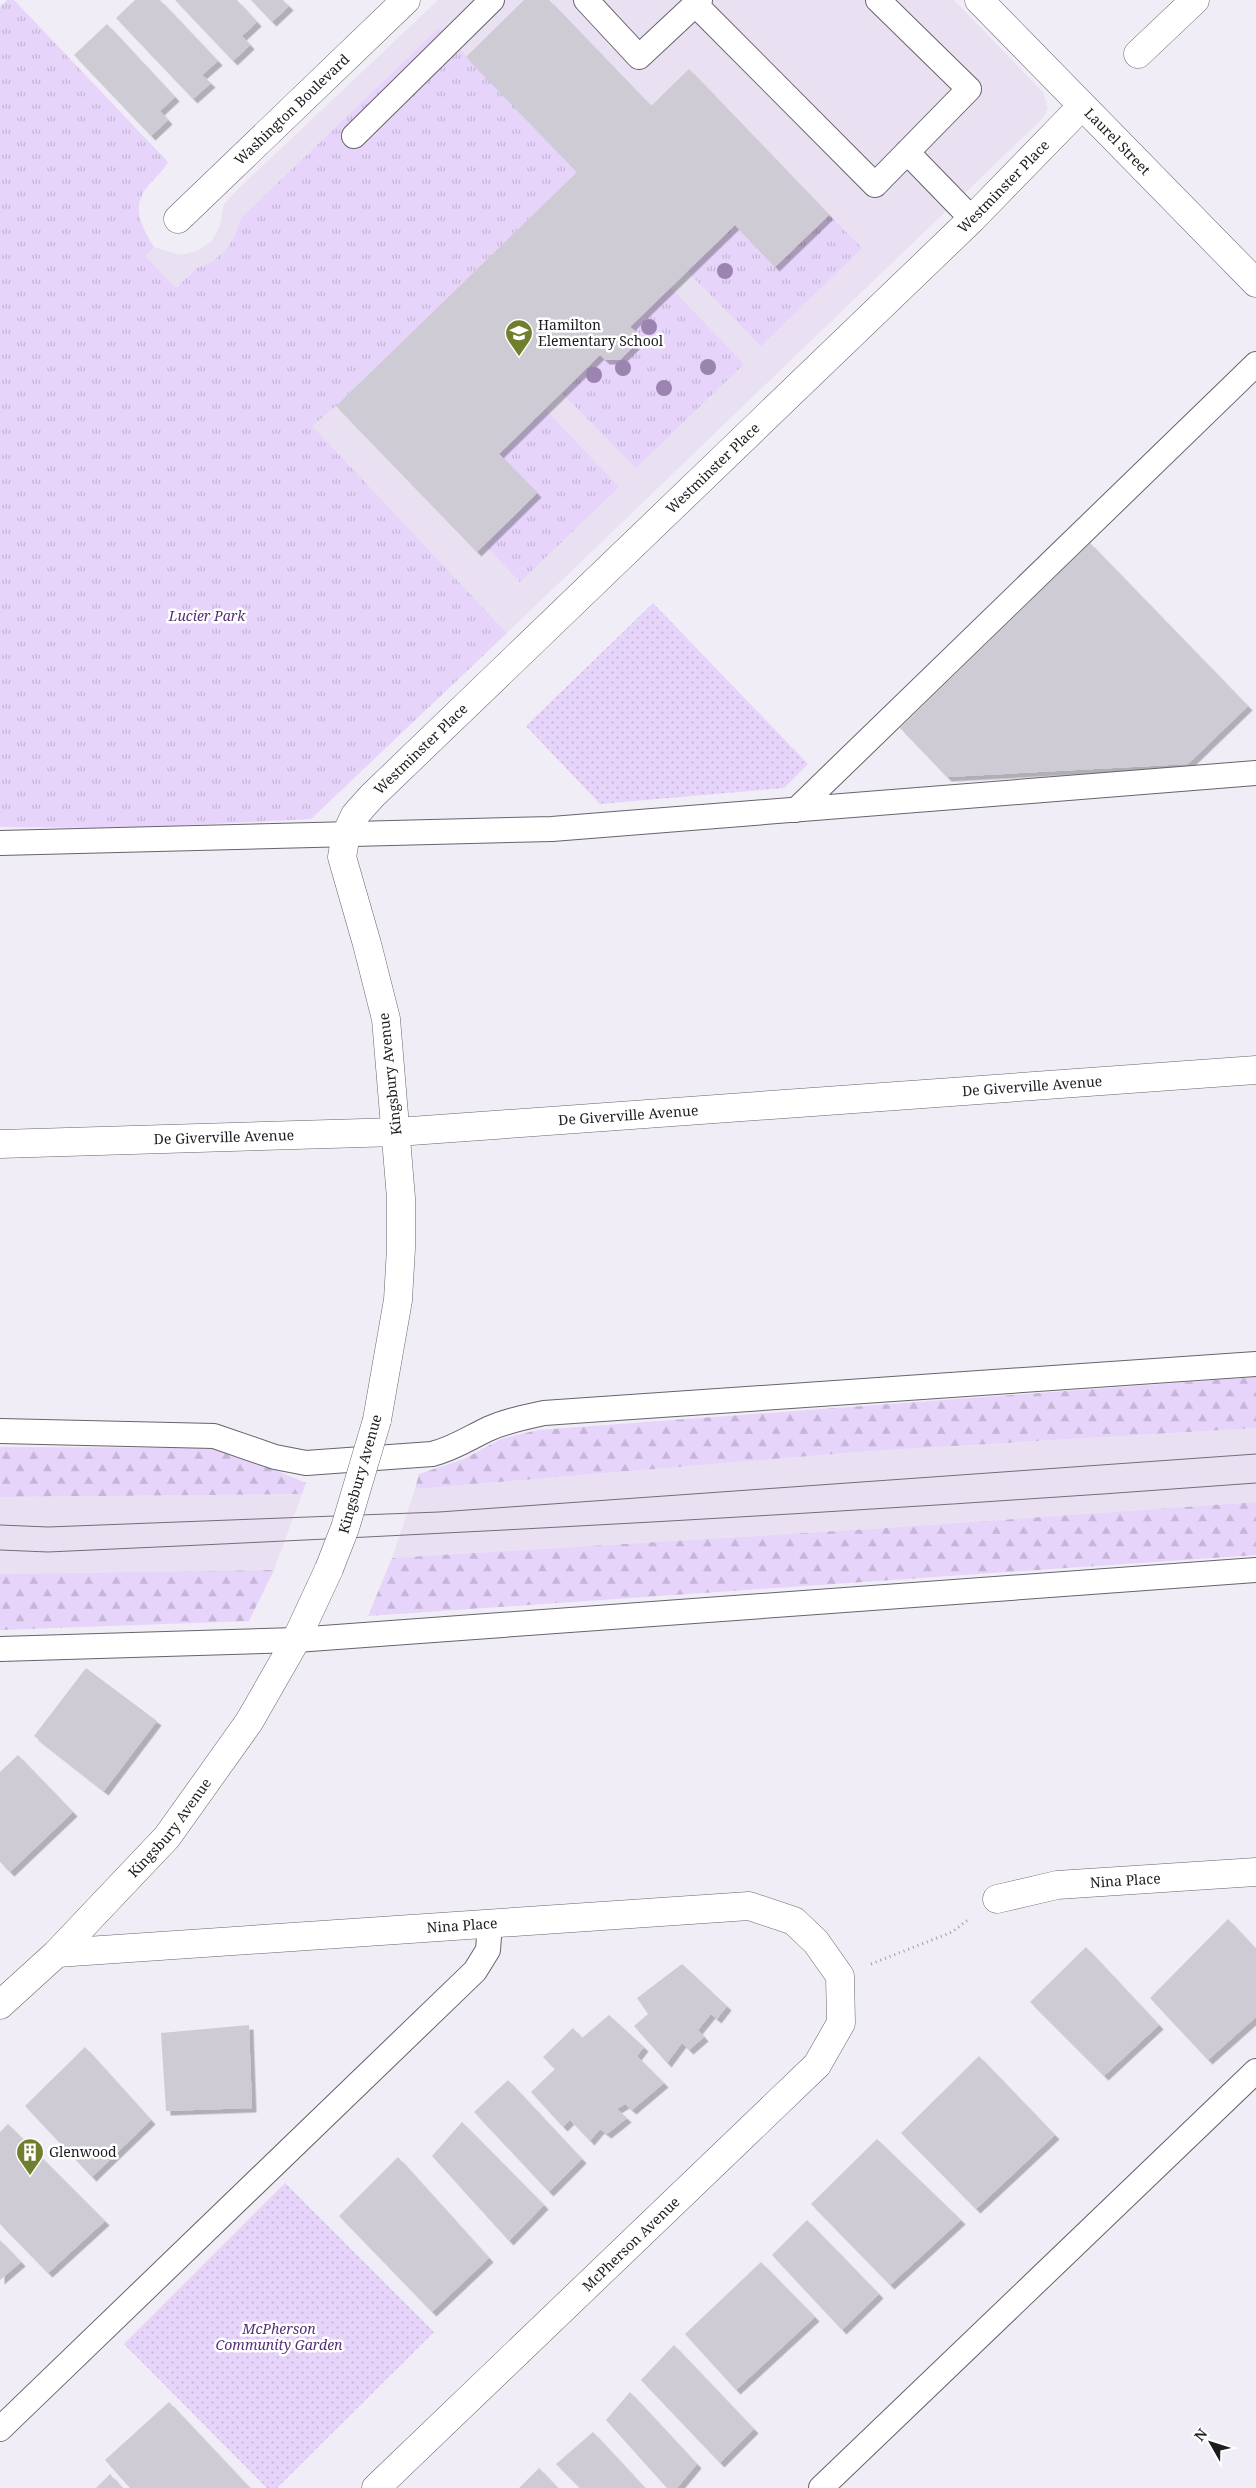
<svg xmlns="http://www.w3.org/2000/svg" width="1256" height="2488" font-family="'Noto Serif',serif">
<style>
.built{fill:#e9e1f2}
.grass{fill:url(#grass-tufts)}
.forest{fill:url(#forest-firs)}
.garden{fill:url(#garden-dots)}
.building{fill:#cfcbd5;filter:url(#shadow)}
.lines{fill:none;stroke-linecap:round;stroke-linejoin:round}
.service-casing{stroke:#67636c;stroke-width:26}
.minor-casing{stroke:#67636c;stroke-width:29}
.path{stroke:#9f9da4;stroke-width:3;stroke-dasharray:1 4;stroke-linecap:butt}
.service{stroke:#fff;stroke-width:24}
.minor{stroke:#fff;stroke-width:28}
.tram{stroke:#716f75;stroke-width:1}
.minor-bridge-casing{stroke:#67636c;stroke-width:29;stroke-linecap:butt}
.minor-bridge{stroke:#fff;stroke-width:28}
.tree{fill:#9b84b0}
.labels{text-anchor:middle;stroke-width:5;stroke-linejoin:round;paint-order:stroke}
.street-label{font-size:14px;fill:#1c1b1e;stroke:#fff}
.poi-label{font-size:14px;fill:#1c1b1e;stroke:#fff;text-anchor:start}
.park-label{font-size:14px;font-style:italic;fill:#552e75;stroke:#fff}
</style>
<defs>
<pattern id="grass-tufts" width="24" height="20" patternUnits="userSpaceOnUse" patternTransform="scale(1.25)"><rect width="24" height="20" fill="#e6d4fa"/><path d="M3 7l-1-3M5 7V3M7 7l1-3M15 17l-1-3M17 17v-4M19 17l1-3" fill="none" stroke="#c5b5d6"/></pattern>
<pattern id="forest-firs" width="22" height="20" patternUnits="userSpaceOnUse" patternTransform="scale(1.25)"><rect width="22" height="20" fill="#e6d4fa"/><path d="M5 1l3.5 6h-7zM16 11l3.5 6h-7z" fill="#c5b5d6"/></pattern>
<pattern id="garden-dots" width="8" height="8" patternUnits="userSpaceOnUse" patternTransform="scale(1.25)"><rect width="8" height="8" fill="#e6d4fa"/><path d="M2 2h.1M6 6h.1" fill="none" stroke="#c5b5d6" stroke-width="1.8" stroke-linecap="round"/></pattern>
<filter id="shadow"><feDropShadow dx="4.5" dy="4.5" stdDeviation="0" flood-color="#0004"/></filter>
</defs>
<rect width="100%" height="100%" fill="#f1edf7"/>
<path class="built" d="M438,0H954L1043,92L1048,108L1043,118L507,633L311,426L144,256L154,247L180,255L197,251L212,241L220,225L224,204L238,189Z
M1256,1428V1502L871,1529L392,1558L415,1489L869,1451Z
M302,1494L274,1570L0,1574V1497Z"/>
<path class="grass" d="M7,0H14L168,162C162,173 155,177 148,186C130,207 142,227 154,247L145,256L176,288L197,268L212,262L226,250L235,236L241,218L439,28L577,172L336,406L312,426L507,633L311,819L130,828L0,827V7Z
M829,215L862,248L761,346L687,271L735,225L775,267Z
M670,287L744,364L636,468L562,393L600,355L620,360L635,345V331L630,327Z
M545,409L619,487L520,582L485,545L537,494L499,454Z"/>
<path class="forest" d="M1256,1377V1428L869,1451L415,1489L419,1474L464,1459L501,1439L538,1430Z
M0,1447L211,1448L242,1456L306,1483L302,1494L0,1497Z
M1256,1502V1555L368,1616L392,1558L871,1529Z
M274,1570L249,1621L0,1630V1574Z"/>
<path class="garden" d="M653,603L808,764L784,788L600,804L526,726Z
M285,2183L434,2332L277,2488H267L124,2344Z"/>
<path class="building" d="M135,0H160L218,61L202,75L211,83L193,99L116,18Z
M175,0H237L257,22L242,36L250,45L233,61Z
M251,0H283L289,6L272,22Z
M524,0H549L651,106L689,69L829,215L775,267L735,225L630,327L635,331V345L620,360H605L600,355L499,454L537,493L477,552L336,406L577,172L466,57Z
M107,24L175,97L160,111L168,120L151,136L74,55Z
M1090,543L1248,706L1188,764L947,777L900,728Z
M86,1668L157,1721L104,1791L34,1736Z
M18,1755L73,1812L10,1872L0,1862V1772Z
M1228,1919L1256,1949V2017L1208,2060L1150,1998Z
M1086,1947L1159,2025L1104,2076L1030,2002Z
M682,1964L727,2006L717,2019L711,2014L698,2030L704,2037L689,2050L682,2043L667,2063L634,2026L648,2014L637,1998Z
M609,2015L644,2047L637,2056L664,2083L632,2110L625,2104L617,2109L627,2118L607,2134L600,2129L590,2141L570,2120L563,2127L531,2092L555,2069L543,2057L573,2028L582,2038Z
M249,2025L252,2108L166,2111L161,2033Z
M85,2047L151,2120L92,2177L25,2106Z
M979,2056L1055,2135L976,2209L901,2133Z
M508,2080L582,2159L549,2192L474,2112Z
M462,2122L544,2205L509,2241L432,2156Z
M8,2124L105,2221L48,2273L0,2224V2132Z
M877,2139L961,2220L890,2285L811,2204Z
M398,2157L489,2258L432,2312L339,2216Z
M807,2220L879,2294L842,2330L772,2255Z
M0,2240L21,2262L0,2280Z
M761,2262L815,2317L736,2390L685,2334Z
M674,2345L754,2429L720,2463L641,2380Z
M630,2392L697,2464L677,2488H667L606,2420Z
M169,2402L250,2488H130L105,2460Z
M593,2432L645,2488H580L556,2464Z
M539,2468L558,2488H519Z
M110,2474L122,2488H96Z"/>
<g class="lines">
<g class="service-casing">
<path id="service" d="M586,0L639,57L700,0
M696,5L875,185L969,89L878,0
M354,136L492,0
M907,152L972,219
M796,810L1256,364
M0,843L552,829L1256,773
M0,1431L214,1436L275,1457L306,1463L432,1454C453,1449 469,1438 488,1429C506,1421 525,1417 544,1413L1256,1364
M0,1649L296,1640L1256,1570
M0,2429L475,1971L488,1950L490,1923
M821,2488L1256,2071"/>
</g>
<g class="minor-casing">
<g id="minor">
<path id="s1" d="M979,0L1256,283"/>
<path d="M1138,54L1195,0"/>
<path id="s2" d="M178,219L406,0"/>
<path id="s3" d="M0,1144L397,1132L1256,1070"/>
<path id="s4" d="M377,1420L398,1300L401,1248V1198L386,1019L367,944L342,857L346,834L355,815L372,796L972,219L1082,106"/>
<path id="s5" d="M997,1899L1057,1885L1256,1872"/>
<path id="s6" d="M57,1953L749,1906L794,1921L816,1942L840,1976L841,2023L817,2065L376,2488"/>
<path id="s7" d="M0,2005L57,1953L167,1837L249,1722L296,1640L329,1569"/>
</g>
</g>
<path class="path" d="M871,1964L952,1932L969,1919"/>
<use href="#service" class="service"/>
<use href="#minor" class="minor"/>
<path class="tram" d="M0,1525L48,1527L439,1512L1256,1454
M0,1550L48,1552C451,1534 854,1513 1256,1483"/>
<g class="minor-bridge-casing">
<path id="minor-bridge" d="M329,1569L345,1528L377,1420"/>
</g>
<use href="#minor-bridge" class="minor-bridge"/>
</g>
<g class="tree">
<circle cx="725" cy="271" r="8"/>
<circle cx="649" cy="327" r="8"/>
<circle cx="708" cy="367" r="8"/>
<circle cx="623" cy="368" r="8"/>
<circle cx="594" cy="375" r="8"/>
<circle cx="664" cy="388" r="8"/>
</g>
<defs>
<g id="school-pin" transform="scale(1.4375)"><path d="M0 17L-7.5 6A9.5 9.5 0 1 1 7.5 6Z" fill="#707f2e" stroke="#fff"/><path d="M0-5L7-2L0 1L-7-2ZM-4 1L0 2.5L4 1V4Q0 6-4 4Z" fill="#fff"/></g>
<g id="building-pin" transform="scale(1.4375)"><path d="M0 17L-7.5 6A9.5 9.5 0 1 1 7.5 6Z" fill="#707f2e" stroke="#fff"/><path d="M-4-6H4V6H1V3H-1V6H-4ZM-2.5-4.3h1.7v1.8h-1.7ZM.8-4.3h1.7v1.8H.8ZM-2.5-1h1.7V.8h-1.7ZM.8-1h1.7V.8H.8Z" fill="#fff"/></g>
</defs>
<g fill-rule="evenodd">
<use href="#school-pin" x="519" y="333"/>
<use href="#building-pin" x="30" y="2152"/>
</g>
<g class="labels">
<g class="street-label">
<text dy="5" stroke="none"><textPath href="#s2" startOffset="158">Washington Boulevard</textPath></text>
<text dy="5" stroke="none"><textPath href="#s1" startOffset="198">Laurel Street</textPath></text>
<text dy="5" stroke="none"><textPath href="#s4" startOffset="1519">Westminster Place</textPath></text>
<text dy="5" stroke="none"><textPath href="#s4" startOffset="1114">Westminster Place</textPath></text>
<text dy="5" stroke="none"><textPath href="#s4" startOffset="709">Westminster Place</textPath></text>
<text transform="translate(390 1074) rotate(-96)" y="5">Kingsbury Avenue</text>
<text dy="5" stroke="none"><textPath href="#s3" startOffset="1034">De Giverville Avenue</textPath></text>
<text dy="5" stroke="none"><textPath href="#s3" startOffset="629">De Giverville Avenue</textPath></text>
<text dy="5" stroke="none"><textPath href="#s3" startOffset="224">De Giverville Avenue</textPath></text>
<text transform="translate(360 1474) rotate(-74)" y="5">Kingsbury Avenue</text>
<text dy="5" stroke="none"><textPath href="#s7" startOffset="246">Kingsbury Avenue</textPath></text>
<text dy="5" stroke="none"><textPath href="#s5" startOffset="130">Nina Place</textPath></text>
<text dy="5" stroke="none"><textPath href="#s6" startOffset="406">Nina Place</textPath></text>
<text transform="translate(631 2244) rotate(-44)" y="5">McPherson Avenue</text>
</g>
<g class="poi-label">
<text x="538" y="330">Hamilton<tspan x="538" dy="16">Elementary School</tspan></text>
<text x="49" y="2157">Glenwood</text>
</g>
<g class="park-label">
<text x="207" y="621">Lucier Park</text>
<text x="279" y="2334">McPherson<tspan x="279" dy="16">Community Garden</tspan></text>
</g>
</g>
<g transform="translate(1211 2443) rotate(309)" stroke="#ffffff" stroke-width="4" paint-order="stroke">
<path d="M0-4L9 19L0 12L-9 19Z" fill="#1c1b1e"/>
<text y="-8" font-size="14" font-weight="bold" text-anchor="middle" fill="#1c1b1e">N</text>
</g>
</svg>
